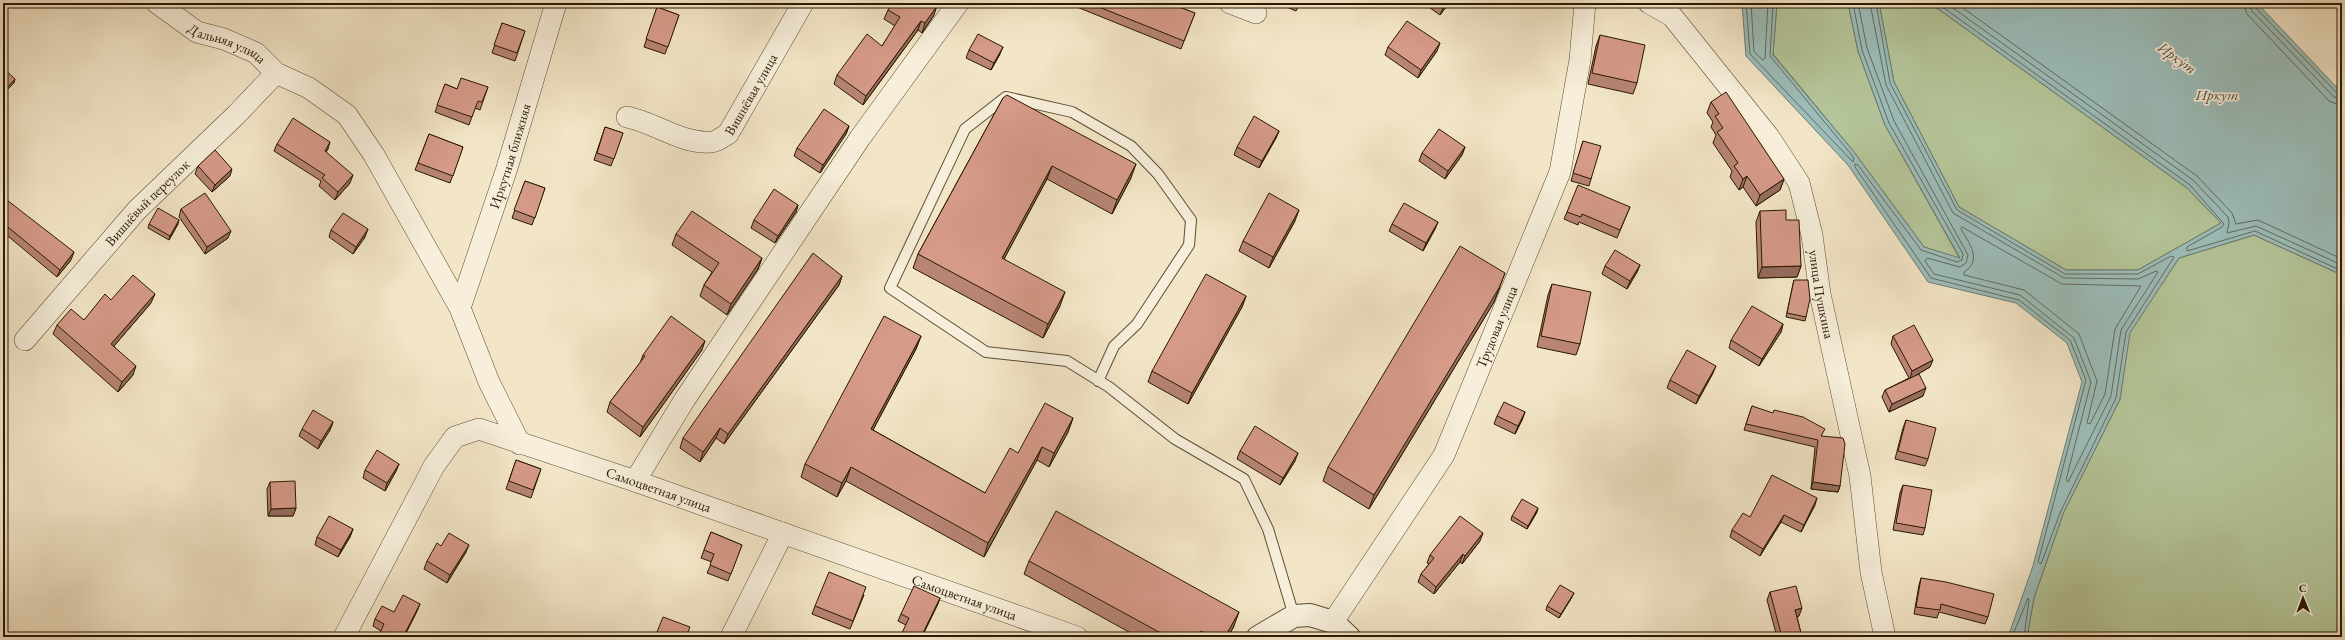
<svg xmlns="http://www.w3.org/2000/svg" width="2345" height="640" font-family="'EB Garamond',serif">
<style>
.green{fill:#b5c69a;stroke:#6f6f4d}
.water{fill:#9cbebb;stroke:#6e7c70}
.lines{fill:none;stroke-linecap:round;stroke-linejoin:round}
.shore{stroke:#626b5e;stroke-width:1}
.service-casing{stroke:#5c4c32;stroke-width:12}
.minor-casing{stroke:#5c4c32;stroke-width:22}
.tertiary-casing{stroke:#5c4c32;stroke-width:24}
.service{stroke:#f7efdb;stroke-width:10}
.minor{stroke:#f7efdb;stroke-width:21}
.tertiary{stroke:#f7efdb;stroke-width:22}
.wall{fill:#b78475;stroke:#291800}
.shaded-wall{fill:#956c5f;stroke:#291800}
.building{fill:#d59a88;stroke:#291800}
.labels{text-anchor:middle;stroke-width:3.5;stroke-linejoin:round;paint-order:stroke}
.street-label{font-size:14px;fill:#291800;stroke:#f7efdb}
.water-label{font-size:15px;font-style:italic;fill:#515241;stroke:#f7efdb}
</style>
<rect width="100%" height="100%" fill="#f3e6c8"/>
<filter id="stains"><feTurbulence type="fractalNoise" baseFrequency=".005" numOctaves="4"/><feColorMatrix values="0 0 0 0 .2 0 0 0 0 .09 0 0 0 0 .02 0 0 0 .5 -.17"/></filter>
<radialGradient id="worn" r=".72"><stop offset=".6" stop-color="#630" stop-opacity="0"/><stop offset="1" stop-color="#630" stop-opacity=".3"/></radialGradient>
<path class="green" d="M1777,3H1848L1858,51L1885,125L1960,259L1924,247L1854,152L1773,54Z
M1879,3H1930L2187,188L2221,223L2138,270H2066L1959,207L1894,82Z
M2254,235L2342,275V637H2027L2034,598L2063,514L2120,399L2129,333L2179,258Z"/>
<path class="water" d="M1742,3H1777L1773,55L1854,152L1924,247L1960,258L1885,125L1858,51L1848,3H1879L1894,82L1959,207L2066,270H2138L2221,223L2187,188L1930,3H2257L2342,93V275L2254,235L2179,258L2130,333L2120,399L2063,514L2034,598L2027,637H2008L2033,566L2082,382L2067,343L2016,303L1928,282L1848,165L1746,56Z"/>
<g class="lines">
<path class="shore" d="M1746,3L1750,54L1853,162L1854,159L1851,154L1770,56L1773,3
M1751,3L1754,52L1763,60L1765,58L1768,3
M1853,3L1862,50L1889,123L1963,254L1962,260L1957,262L1921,250L1858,165L1855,164V167L1931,278L2019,300L2070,340L2086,380L2038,562L2041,564L2060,513L2116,398L2126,332L2174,257L2171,256L2138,274H2065L1957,210L1890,83L1876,3
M1858,3L1867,48L1894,121L1968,255L1966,263L1960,267L1927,258L1925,261L1934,274L2020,295L2074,338L2091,382L2066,480L2068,482L2111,396L2121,330L2158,272L2156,271L2138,279L2064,278L1953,213L1886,85L1870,3
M1937,3L2190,185L2224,224L2222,227L2187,247V251L2255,231L2342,271
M1946,3L2193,180L2228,217L2229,223L2227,233L2256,226L2342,265
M1956,3L2197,176L2232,213L2236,224L2258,220L2342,259
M2243,3L2247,14L2329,101L2342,106
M2249,3L2252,11L2334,97L2342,100
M2254,3L2256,8L2337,93L2342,95
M1962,227L2062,284L2141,286L2115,329L2105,394L2090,424L2087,423L2097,381L2079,334L2024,290L1964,275V272C1983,260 1969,243 1961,229Z
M2012,637L2028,598L2029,600L2024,637"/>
<g class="service-casing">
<path id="service" d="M1098,381L1114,346L1137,324L1189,245L1191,220L1158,174L1131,146L1072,112L1006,97L965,129L890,288L986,352L1067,361L1109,387L1175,439L1244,479L1268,529L1294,616"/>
</g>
<g class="minor-casing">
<g id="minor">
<path id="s1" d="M157,3L197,32L224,39L256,53L276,73L309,88L347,115L374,155L460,308L489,382L520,444"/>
<path d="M1230,3L1256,13"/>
<path id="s2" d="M1649,3L1672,16L1769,137L1799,183L1812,235L1820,294L1860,476L1871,572L1885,637"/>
<path id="s3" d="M627,117C656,123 681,144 711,142C717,142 723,136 728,134L803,3"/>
<path id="s4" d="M460,308L507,168L556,3"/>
<path id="s5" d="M25,340L137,210L236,115L276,73"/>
<path d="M635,481L685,399L860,138L958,3"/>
<path id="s6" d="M1333,622L1444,455L1560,172L1580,60L1585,3"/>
<path id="s7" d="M344,637L434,466L455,437L479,429L635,481L1077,637"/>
<path d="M731,637L783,533"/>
</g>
</g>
<g class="tertiary-casing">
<path id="tertiary" d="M1258,637L1294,616L1310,615L1333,622L1349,637"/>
</g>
<use href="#service" class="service"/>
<use href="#minor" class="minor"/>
<use href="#tertiary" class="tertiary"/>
</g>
<path class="wall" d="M1067,3H1168L1195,13L1181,49Z
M1277,3H1300L1296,11Z
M1423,3H1449L1440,15Z
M657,7L679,15L665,54L644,47Z
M888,10L934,15L922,33L918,30L863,105L834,84L837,75L882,46L895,26L884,19Z
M502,23L525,31L515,61L492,53Z
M1600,35L1637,83L1633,94L1588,84L1596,46Z
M1388,47L1437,51L1418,78L1385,55Z
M969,50L1000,54L991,70L966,58Z
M445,84L457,89L488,87L480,110L475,108L469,125L435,112Z
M1003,98L1131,178L1112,214L1047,179L1004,259L1060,306L1043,338L913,268L918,254Z
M1711,102L1784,179L1780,190L1756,206L1743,187L1739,190L1730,177L1732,171L1713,143L1716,135L1711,127L1713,122L1707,113Z
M849,126L846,134L820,173L794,156L797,148Z
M605,127L623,133L611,166L594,160Z
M1279,131L1276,138L1259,168L1234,155L1237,147Z
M429,134L463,147L450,183L415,170Z
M1583,141L1591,179L1589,186L1571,181Z
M277,144L328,149L326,152L350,183L335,200L319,186L321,181L274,151Z
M1465,147L1462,155L1445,179L1419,161L1422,153Z
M198,166L230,176L212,192L195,174Z
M525,181L545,188L532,225L512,218Z
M3,197L71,260L57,277L3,232Z
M798,205L796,212L775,243L751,228L754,220Z
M1630,207L1617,238L1579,222L1578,225L1564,219L1567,212Z
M181,209L228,238L205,254L179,217Z
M1760,211L1786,220L1801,266L1797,277L1758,278L1756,222Z
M1295,221L1269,268L1239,251L1243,241Z
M1438,222L1435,229L1423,251L1389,231L1392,224Z
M149,224H178L169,240L148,228Z
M331,230L365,237L353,254L329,237Z
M676,234L762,258L758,269L727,315L700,296L704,285L712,272L672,245Z
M1640,265L1637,272L1627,289L1602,274L1605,266Z
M842,276L839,285L724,444L716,438L700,462L680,448L683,438Z
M1794,280L1806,317L1805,321L1786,317L1793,284Z
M1552,284L1580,344L1576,355L1537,347L1548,295Z
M1500,287L1494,302L1369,509L1323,481L1328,467Z
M1246,296L1242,307L1188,404L1148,382L1152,371Z
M111,300L151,303L114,346L133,375L118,392L53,334L57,325L84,320Z
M1783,324L1781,332L1759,366L1729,348L1731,340Z
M921,336L916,349L873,430L985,493L1018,453L1073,418L1068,432L1049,467L1037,460L984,557L846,481L837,497L801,477L805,464Z
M1893,336L1930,367L1916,375L1923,396L1889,412L1882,397L1885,390L1909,378L1891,344Z
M702,350L640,437L607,412L610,402L640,363L643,355Z
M1713,373L1696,404L1667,388L1670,380Z
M1752,406L1822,436L1840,486L1838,492L1811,489L1815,447L1744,430Z
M1525,412L1522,420L1515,434L1494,424L1497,416Z
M1906,420L1928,459L1925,466L1895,459L1903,428Z
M333,422L330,430L318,449L299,436L302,429Z
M1240,451L1295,461L1280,485L1237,459Z
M516,460L541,469L531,498L506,489Z
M399,464L396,471L385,491L363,478L365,470Z
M270,482L296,508L293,516H268L267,489Z
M1903,485L1925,528L1923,535L1893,530L1900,493Z
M1815,505L1801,532L1781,522L1760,556L1730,537L1732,530L1750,517Z
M1537,512L1527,529L1511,520L1512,516Z
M353,529L350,537L338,557L315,545L317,537Z
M711,532L742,545L728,581L707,573L712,562L701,558Z
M1480,541L1462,564L1460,562L1434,594L1418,582L1421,574L1429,564L1427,563L1430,555Z
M441,546L466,552L447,583L424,569L427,561Z
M1029,561L1234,626L1228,637H1138L1024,574Z
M1921,578L1988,617L1985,624L1939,612L1937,618L1914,614L1919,585Z
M1770,592L1799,616L1797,617L1802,637H1777L1767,600Z
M864,595L850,629L812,614L815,606Z
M1572,597L1559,618L1546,610L1547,606Z
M940,598L937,606L906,625L898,621L901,614Z
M420,604L417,611L404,637H378L381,631L373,626L375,619L394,612Z"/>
<path class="shaded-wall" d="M1446,3H1449L1440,15L1443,8Z
M937,6L934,15L922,33L925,23Z
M921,21L918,30L863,105L866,96Z
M1440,43L1437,51L1418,78L1421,70Z
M1003,47L1000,54L991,70L994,63Z
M15,79L14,83L3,94L5,90Z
M849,126L846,134L820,173L823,165Z
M1279,131L1276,138L1259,168L1262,161Z
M330,142L328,149L322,158L325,151Z
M1465,147L1462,155L1445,179L1448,171Z
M1136,164L1131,178L1112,214L1117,200Z
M1052,166L1047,179L997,272L1002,258Z
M232,169L230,176L212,192L215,185Z
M353,175L350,183L335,200L338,192Z
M1747,176L1743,187L1739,190L1743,179Z
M1784,179L1780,190L1756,206L1760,195Z
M798,205L796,212L775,243L778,236Z
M1299,210L1295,221L1269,268L1273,257Z
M179,220L178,224L169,240L170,236Z
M1438,222L1435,229L1423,251L1426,243Z
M368,229L365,237L353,254L356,247Z
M231,231L228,238L205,254L207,247Z
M74,252L71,260L57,277L60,270Z
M762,258L758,269L727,315L731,304Z
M1640,265L1637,272L1627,289L1630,281Z
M1801,266L1797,277L1758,278L1762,267Z
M1505,273L1494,302L1369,509L1374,495Z
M842,276L839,285L724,444L728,434Z
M1065,292L1060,306L1043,338L1048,324Z
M155,294L151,303L108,353L111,344Z
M1246,296L1242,307L1188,404L1192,393Z
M1783,324L1781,332L1759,366L1762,359Z
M921,336L916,349L866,443L871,429Z
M705,341L702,350L640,437L643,427Z
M1933,360L1930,367L1910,379L1912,371Z
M136,366L133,375L118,392L122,382Z
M1716,366L1713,373L1696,404L1699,396Z
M1926,388L1923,396L1889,412L1892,404Z
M1525,412L1522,420L1515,434L1518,426Z
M1073,418L1068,432L1049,467L1054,453Z
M333,422L330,430L318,449L321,441Z
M720,428L716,438L700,462L703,452Z
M1042,447L1037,460L984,557L988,543Z
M1298,453L1295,461L1280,485L1283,478Z
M399,464L396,471L385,491L387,483Z
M851,467L846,481L837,497L842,483Z
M1813,482L1840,486L1838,492L1811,489Z
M1817,498L1815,505L1801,532L1804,525Z
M296,508L293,516H268L271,509Z
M1538,508L1537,512L1527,529L1528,526Z
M1784,515L1781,522L1760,556L1763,549Z
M353,529L350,537L338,557L341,550Z
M1483,533L1480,541L1462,564L1465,556Z
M469,545L466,552L447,583L450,575Z
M1463,554L1460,562L1434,594L1436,587Z
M1574,593L1572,597L1559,618L1561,614Z
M940,598L937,606L922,637H921Z
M420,604L417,611L404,637H403Z
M1802,608L1799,616L1792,618L1795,610Z
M1239,612L1234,626L1228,637H1225Z"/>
<path class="building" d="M892,3H932L937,6L925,23L921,21L866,96L837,75L867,34L882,46L900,17L888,10Z
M1089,3H1168L1195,13L1184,41Z
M1436,3H1446L1443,8Z
M657,7L679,15L668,47L646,39Z
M1407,21L1440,43L1421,70L1388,47Z
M502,23L525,31L517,53L494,45Z
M978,34L1003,47L994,63L969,50Z
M1600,35L1645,45L1637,83L1592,73Z
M3,68L15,79L5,90L3,89Z
M461,78L488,87L482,102L478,101L472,117L437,105L445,84L457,89Z
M1726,92L1784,179L1760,195L1747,176L1743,179L1734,166L1738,163L1717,132L1723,128L1715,116L1719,114L1711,102Z
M1007,95L1136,164L1117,200L1052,166L1002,258L1065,292L1048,324L918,254L1003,98Z
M824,109L849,126L823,165L797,148Z
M1254,116L1279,131L1262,161L1237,147Z
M293,118L330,142L325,151L353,175L338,192L322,178L325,175L277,144Z
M605,127L623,133L614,159L597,153Z
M1439,129L1465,147L1448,171L1422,153Z
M429,134L463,147L453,176L418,163Z
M1583,141L1601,146L1591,179L1573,173Z
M215,150L232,169L215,185L198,166Z
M525,181L545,188L535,218L514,210Z
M1578,185L1630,207L1620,230L1582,214L1581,217L1567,212Z
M774,189L798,205L778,236L754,220Z
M205,193L231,231L207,247L181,209Z
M1269,193L1299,210L1273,257L1243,241Z
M3,197L74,252L60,270L3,223Z
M1404,203L1438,222L1426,243L1392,224Z
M158,208L179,220L170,236L149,224Z
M1786,210V220H1799L1801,266L1762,267L1760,211Z
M692,211L762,258L731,304L704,285L719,263L676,234Z
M343,213L368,229L356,247L331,230Z
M1460,246L1505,273L1499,288L1374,495L1328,467Z
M1615,250L1640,265L1630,281L1605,266Z
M813,253L842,276L728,434L720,428L703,452L683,438Z
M1206,274L1246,296L1192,393L1152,371Z
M133,275L155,294L111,344L136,366L122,382L57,325L71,309L84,320L105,294L111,300Z
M1794,280H1808L1810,299L1806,317L1787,313Z
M1552,284L1591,292L1580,344L1541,336Z
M1752,306L1783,324L1762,359L1731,340Z
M671,316L705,341L643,427L610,402L645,356L643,355Z
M884,316L921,336L871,429L985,493L1010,448L1018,453L1045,403L1073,418L1054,453L1042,447L988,543L851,467L842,483L805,464Z
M1914,325L1933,360L1912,371L1893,336Z
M1687,350L1716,366L1699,396L1670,380Z
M1919,374L1926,388L1892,404L1885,390Z
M1504,402L1525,412L1518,426L1497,416Z
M1752,406L1773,413L1774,410L1803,417L1825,429L1821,436L1843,438L1845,444L1840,486L1813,482L1818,440L1746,424Z
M313,410L333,422L321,441L302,429Z
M1906,420L1936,428L1928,459L1898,451Z
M1255,426L1298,453L1283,478L1240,451Z
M377,450L399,464L387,483L365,470Z
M516,460L541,469L533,490L509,481Z
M1772,475L1817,498L1804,525L1784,515L1763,549L1732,530L1743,513L1750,517Z
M295,481L296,508L271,509L270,482Z
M1903,485L1932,490L1925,528L1896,523Z
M1522,499L1538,508L1528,526L1512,516Z
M1056,511L1239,612L1225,637H1213L1201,631L1198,637H1168L1029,561Z
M329,516L353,529L341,550L317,537Z
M1460,516L1483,533L1465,556L1463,554L1436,587L1421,574L1434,558L1430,555Z
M711,532L742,545L731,574L710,565L714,554L704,550Z
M449,533L469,545L450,575L427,561L437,543L441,546Z
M829,572L866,587L853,621L815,606Z
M1921,578L1946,582L1994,594L1988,617L1941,604L1940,610L1916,607Z
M1560,585L1574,593L1561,614L1547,606Z
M914,586L940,598L921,637H900L909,618L901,614Z
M1796,586L1802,608L1795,610L1802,637H1782L1770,592Z
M403,595L420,604L403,637H378L384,624L375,619L382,606L394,612Z
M663,617L690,627L686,637H655Z"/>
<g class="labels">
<g class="street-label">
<text dy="5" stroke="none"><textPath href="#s1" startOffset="82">Дальняя улица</textPath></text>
<text dy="5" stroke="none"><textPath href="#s3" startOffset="153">Вишнёвая улица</textPath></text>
<text dy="5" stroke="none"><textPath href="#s4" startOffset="160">Иркутная ближняя</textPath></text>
<text dy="5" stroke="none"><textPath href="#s5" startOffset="184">Вишнёвый переулок</textPath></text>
<text dy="5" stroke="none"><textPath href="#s2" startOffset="350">улица Пушкина</textPath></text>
<text dy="5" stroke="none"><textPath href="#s6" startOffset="339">Трудовая улица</textPath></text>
<text dy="5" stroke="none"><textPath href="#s7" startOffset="444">Самоцветная улица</textPath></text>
<text dy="5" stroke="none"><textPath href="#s7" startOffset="768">Самоцветная улица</textPath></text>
</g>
<g class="water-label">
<text transform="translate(2177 58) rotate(36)" y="5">Ирку́т</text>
<text x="2217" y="100">Иркут</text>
</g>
</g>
<rect width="2345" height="640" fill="none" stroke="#f3e6c8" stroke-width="16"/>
<rect x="4" y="4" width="2337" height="632" fill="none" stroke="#291800" stroke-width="2"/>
<rect x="8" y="8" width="2329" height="624" fill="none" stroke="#291800"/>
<g transform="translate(2303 598) rotate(359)" stroke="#f7efdb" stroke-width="3" paint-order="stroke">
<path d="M0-3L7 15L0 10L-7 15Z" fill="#291800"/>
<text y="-6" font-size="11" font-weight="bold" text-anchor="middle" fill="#291800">С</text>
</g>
<rect width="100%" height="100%" filter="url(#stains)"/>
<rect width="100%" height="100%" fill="url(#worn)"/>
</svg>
